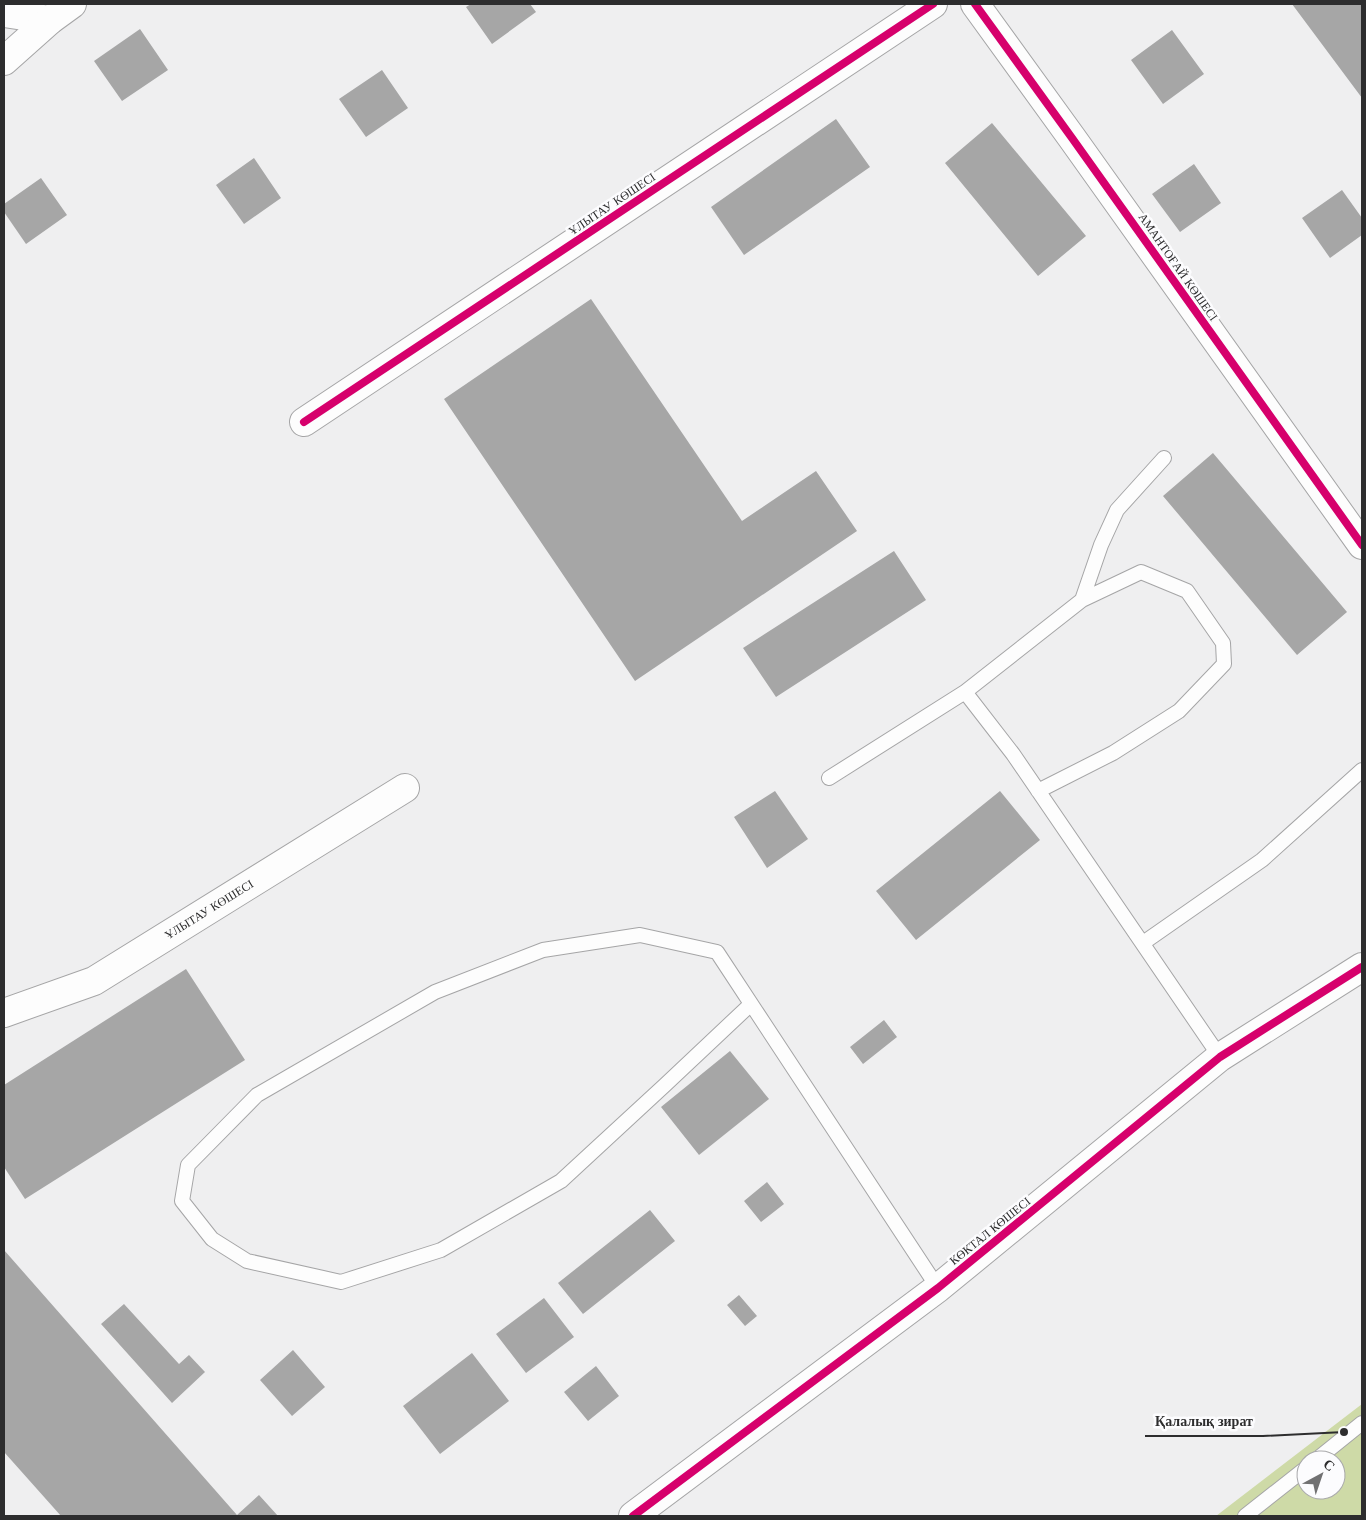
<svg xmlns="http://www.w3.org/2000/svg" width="1366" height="1520" font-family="'Libre Baskerville',serif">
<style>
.green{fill:#cedaa7;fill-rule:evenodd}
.building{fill:#a6a6a6}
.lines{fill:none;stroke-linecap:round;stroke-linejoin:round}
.lane-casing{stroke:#a5a5a6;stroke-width:16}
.street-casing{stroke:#a5a5a6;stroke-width:30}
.secondary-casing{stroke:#a5a5a6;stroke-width:30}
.lane{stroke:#fdfdfd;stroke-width:14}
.street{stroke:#fdfdfd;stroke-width:28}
.secondary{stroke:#fdfdfd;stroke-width:28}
.cycleway-casing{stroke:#fcfcfe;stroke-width:11}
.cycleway{stroke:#d6006c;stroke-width:8}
.labels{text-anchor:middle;stroke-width:5;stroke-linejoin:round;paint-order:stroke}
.street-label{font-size:12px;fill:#2d2d2e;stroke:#fcfcfe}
.leader{fill:none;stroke:#2d2d2e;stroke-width:2}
.callout-dot{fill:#2d2d2e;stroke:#fcfcfe;stroke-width:2}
.callout-label{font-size:14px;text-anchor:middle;font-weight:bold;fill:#2d2d2e;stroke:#fcfcfe;stroke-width:5;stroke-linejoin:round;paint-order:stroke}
</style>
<rect width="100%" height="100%" fill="#efeff0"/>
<path class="green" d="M1362,1404V1516H1216ZM1306,1460H1336V1490H1306Z"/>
<path class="building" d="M471,4H530L536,12L492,44L466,7Z
M1292,4H1362V98Z
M140,29L168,70L122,101L94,61Z
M1172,30L1204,74L1163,104L1131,60Z
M382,70L408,108L366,137L339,99Z
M836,119L870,167L744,255L711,207Z
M992,123L1086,236L1038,276L945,163Z
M254,158L281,198L244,224L216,185Z
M1194,164L1221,203L1180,232L1152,194Z
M41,178L67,215L26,244L4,212V204Z
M1342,190L1362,218V235L1330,258L1302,218Z
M591,299L742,521L816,471L857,531L635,681L444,399Z
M1213,453L1347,612L1297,655L1163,496Z
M894,551L926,600L776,697L743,648Z
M775,791L808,839L767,868L734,817Z
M1000,791L1040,840L916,940L876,891Z
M186,969L245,1060L25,1199L4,1167V1085Z
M884,1020L897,1037L863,1064L850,1047Z
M730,1051L769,1099L699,1155L661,1107Z
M767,1182L784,1204L761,1222L744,1201Z
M650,1210L675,1241L583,1314L558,1283Z
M4,1250L237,1515L259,1495L278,1516H61L4,1452Z
M739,1295L757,1316L745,1326L727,1305Z
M544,1298L574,1337L526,1373L496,1334Z
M124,1304L179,1364L189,1355L205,1372L172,1403L101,1324Z
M293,1350L325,1387L292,1416L260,1380Z
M472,1353L509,1401L440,1454L403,1406Z
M596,1366L619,1396L588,1421L564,1392Z"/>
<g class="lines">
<g class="lane-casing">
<path id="lane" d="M1082,600L1101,545L1117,510L1164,458
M965,692L1013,754L1220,1057
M829,778L965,692L1082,600L1141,572L1187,591L1223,643L1224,664L1179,711L1113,753L1038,791
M1143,943L1262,860L1362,770
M751,1004L665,1085L561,1181L441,1250L341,1282L247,1261L212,1239L182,1201L188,1165L257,1095L435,992L543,950L640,935L717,952L938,1288
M1316,1460L1362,1423
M1245,1516L1306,1468"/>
</g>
<g class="street-casing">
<g id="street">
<path d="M975,4L1072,138L1362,545"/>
<path d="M4,13L50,20"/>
<path d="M4,61L50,20L72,4"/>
<path d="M304,422L933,4"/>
<path id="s1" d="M4,1013L94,981L405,788"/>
</g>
</g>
<g class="secondary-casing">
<path id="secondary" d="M633,1516L938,1288L1220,1057L1362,967"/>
</g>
<use href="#lane" class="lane"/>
<use href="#street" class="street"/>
<use href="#secondary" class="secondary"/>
<g class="cycleway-casing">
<path id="cycleway" d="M975,4L1072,138L1362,545
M304,422L933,4
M633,1516L938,1288L1220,1057L1362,967"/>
</g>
<use href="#cycleway" class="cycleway"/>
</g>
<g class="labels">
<g class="street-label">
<text transform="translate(612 204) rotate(-34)" y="4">ҰЛЫТАУ КӨШЕСІ</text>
<text transform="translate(1178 267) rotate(55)" y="4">АМАНТОҒАЙ КӨШЕСІ</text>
<text dy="4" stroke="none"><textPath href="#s1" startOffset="231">ҰЛЫТАУ КӨШЕСІ</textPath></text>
<text transform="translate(990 1231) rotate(-39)" y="4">КӨКТАЛ КӨШЕСІ</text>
</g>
</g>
<path class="leader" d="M1344 1432L1263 1436H1145"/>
<circle class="callout-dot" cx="1344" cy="1432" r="5"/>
<g class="callout-label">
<text x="1204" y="1426">Қалалық зират</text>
</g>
<rect width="1366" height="1520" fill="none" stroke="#2d2d2e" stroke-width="10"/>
<g transform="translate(1321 1475) rotate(40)"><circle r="24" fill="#fcfcfe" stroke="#a9a9ab"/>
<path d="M0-4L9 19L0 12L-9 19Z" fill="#717172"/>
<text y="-8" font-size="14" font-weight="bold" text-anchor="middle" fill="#2d2d2e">С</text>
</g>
</svg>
